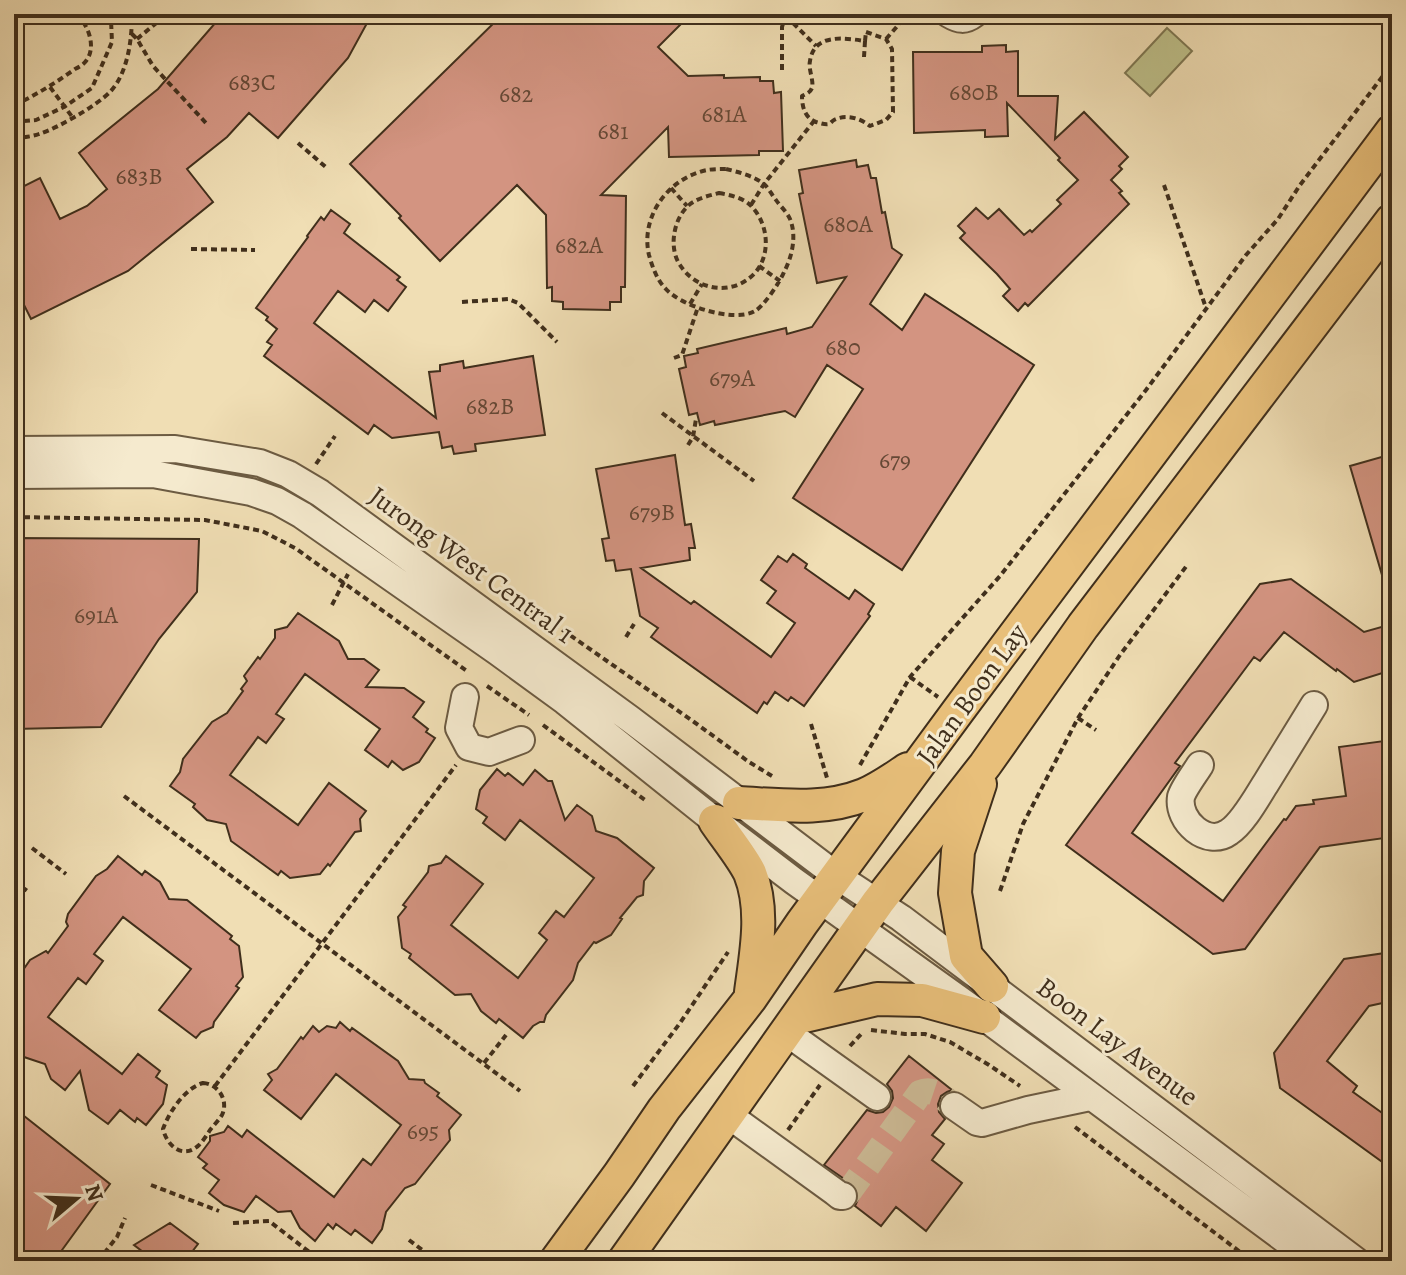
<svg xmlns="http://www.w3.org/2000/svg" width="1406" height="1275" font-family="Alegreya,serif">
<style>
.green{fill:#bec08a;stroke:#7f7853;stroke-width:2}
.building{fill:#d39481;stroke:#402f1c;stroke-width:2}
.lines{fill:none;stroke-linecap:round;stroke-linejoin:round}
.minor-tunnel{stroke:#cdbb96;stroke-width:26;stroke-dasharray:26 13;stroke-linecap:butt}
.minor-casing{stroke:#6c5b42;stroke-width:30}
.major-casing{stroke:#402f1c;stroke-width:36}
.path{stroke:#402f1c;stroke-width:4;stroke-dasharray:6 4;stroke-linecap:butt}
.minor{stroke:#f5eace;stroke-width:26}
.major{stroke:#e8bf7a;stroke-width:32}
.labels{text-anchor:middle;stroke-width:6;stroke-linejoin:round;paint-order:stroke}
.number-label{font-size:24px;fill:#654835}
.street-label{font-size:28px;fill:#402f1c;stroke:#f5eace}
</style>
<rect width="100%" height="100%" fill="#f0deb4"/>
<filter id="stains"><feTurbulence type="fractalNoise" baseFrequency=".0025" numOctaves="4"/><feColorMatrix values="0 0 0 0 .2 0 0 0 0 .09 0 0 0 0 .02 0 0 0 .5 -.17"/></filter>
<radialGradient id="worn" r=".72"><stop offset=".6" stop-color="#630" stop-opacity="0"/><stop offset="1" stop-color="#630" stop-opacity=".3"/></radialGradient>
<path class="green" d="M1167,28L1192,51L1150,96L1125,73Z"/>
<path class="building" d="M223,14H372L348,58L278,138L249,113L227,137L187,169L213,202L128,271L31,319L14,285V191L40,178L60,219L87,206L107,189L79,153L158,89Z
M503,14H673L682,23L658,47L688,76L724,75V78L760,77V81H773L774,93L781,92L783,151H759V155L669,157L668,127L601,195L626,196L625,287H621V302H610V310L563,309V302L552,301V287L547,288L546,215L517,185L440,261L399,218L401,216L350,164Z
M1006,45V52L1018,51V96H1058L1055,139L1084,112L1128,157L1119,166L1122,169L1111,180L1122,191L1119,193L1129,204L1028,306L1025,303L1018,311L1003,296L1010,289L997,274L960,238L965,233L958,226L976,208L988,219L999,209L1024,235L1030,230L1032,232L1061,204L1057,200L1078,180L1058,160L1060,158L1007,103L1008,136L985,137V130L914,133L913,52H982V46Z
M856,160L857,167L868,165L871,178H876L882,213L885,212L892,248L902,255L870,304L902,330L925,294L1034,365L902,570L793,498L863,389L827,365L795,417L785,411L715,425L714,421L700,425L697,413L689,415L679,369L686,367L684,356L698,353L697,349L786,328L787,334L812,327L846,277L817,283L799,194L803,193L799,170Z
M331,210L350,224L344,233L400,277L397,280L406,287L388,311L374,300L365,312L338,291L314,323L436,418L429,372L440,371V365L463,361L464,368L533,356L545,435L475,444L476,451L454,454L452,446L442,448L439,432L392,438L374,425L368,434L264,356L272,345L267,342L277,329L266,320L268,317L256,308L308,237L307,236L321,217L324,220Z
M1392,454V591L1387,592L1350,466Z
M675,455L685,525L691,524L695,548H689L690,560L641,568L691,604L694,601L771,657L795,623L767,603L776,591L761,580L778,556L787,562L793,554L807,564L805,568L849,599L855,590L874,604L868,614L870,616L804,706L791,697L788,701L775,692L767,704L764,702L757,713L651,637L658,628L640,616L631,569L616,571L614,560L606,561L602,539L609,538L596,469Z
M14,538L199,539L197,592L159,639L101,727L14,729Z
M1291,579L1364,632L1392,624V670L1354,682L1337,669L1336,671L1284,632L1260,661L1254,657L1175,763L1180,766L1132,833L1223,901L1284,819L1286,820L1296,806L1314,804L1313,800L1346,796L1339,747L1384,741L1392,796V837L1320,847L1245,949L1213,954L1066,845L1260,584Z
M298,613L339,641L348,659H364L379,670L366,687L404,688L424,702L413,717L428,729L426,732L435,738L419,762L403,770L392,761L388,767L365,750L380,729L305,674L276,714L284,719L266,743L258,737L230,775L298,825L329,783L366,811L360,819L361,831L355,832L330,866L328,864L320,874L290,878L281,871L278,875L231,841L226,824L207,820L193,807L195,804L170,786L180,772L183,759L212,722L227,713L243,691L241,689L247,681L244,676L258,657L260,659L275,638V630L287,627Z
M497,769L505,776L508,773L523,785L535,770L548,781H552L565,820L577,805L592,816L596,831L617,838L654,868L644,881L643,895L637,897L620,918L622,919L611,935L596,943L594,942L578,963L573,980L546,1015L544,1022H540L533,1026L523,1038L499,1019L496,1023L481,1011L471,994L455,995L409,958L411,954L402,948L398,917L406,907L403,905L428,872L429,866L441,863L446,856L483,884L451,925L518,978L547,940L539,933L556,911L564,917L594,878L520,820L505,840L483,823L487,817L476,809L480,790Z
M118,856L142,875L145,871L160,882L169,899L187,900L232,936L230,939L239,946L243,977L236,986L239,988L214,1022L213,1027L201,1032L196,1038L159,1010L191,969L123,917L94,954L103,961L86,984L78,978L48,1017L122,1074L138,1054L160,1071L156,1077L167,1085L163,1104L146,1125L137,1118L135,1122L120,1110L108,1124L89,1110L80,1071L65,1090L51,1079L45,1064L24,1057L14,1049V983L30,960L46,951L48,953L68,926L66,922L68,914L96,876L107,869Z
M1392,952V1001L1369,1006L1327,1061L1357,1086L1353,1092L1392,1120V1124L1384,1135L1392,1141V1169L1280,1088L1274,1053L1344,959Z
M340,1022L350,1031L352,1028L398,1061L409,1079L424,1080L425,1083L439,1093L437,1096L461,1115L449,1130L450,1140L415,1184L405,1188L386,1212L382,1229L372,1243L355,1230L351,1235L336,1224L333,1229L328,1224L315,1241L300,1228L291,1211L278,1212L256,1196L244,1212L224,1205L209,1193L219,1180L203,1168L207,1164L198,1157L210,1141V1136L224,1132L228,1126L242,1137L247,1130L334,1197L363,1159L371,1165L401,1125L336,1074L301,1119L264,1090L272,1080L268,1074L277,1069L301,1037L303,1039L313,1026L319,1032L327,1026L336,1028Z
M909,1056L952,1090L947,1092L941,1096L938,1104L939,1112L945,1119L932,1135L944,1144L932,1160L962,1183L926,1231L896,1207L881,1226L855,1206L859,1197L856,1187L824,1165L867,1110L876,1113L883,1112L889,1107L893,1098L892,1091L887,1084Z
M14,1108L110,1184L54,1261H14Z
M170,1223L198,1244L185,1261H155L134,1245Z"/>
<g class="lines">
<path class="minor-tunnel" d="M843,1196L848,1193L920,1093C934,1087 943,1098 954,1106"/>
<g class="minor-casing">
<path id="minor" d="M949,14C959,20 965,21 974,14
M14,450L175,449L260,463L288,474L320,493L630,719L837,876L901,918L1356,1261
M14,475L153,474L251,492L277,501L302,515L498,652L565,701L710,817L794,881L984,1017L1314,1261
M465,697L459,728L469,747L489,752L521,740
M1200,765C1195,773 1183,789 1181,797C1177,821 1207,848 1229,832C1243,823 1257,797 1266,783C1282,757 1298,731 1314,705
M786,1032L877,1097
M954,1106L977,1122L982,1123L1028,1110L1090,1097
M727,1114L835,1192L840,1196H843"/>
</g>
<g class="major-casing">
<path id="major" d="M980,784L958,851L955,893L966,956L992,986
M739,803C781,805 824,811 864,795C879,789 894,778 908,769
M715,821C725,836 743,858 750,873C765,910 756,954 751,992
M796,1018L877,999L922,1000L984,1017
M556,1261L619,1175L664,1109L750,999L802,923L958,711L1392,131
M624,1261L878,902L985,765L1083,626L1392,220"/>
</g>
<path class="path" d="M786,16L816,46
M866,32L886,39L892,49L893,112L886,120L870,126C860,118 846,114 834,120C832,121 831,123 829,124C825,125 820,123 816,122C805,118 802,107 802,96C806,94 810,93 812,88C814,80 808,69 810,61C814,33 844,38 865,41Z
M132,34L137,39L153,66L206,123
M137,39L167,14
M886,39L908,14
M864,57L865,41
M782,70V27L786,14
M50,87L73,118
M14,104L19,103C39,93 57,82 75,69C79,67 83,65 86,61C97,47 88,24 76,14
M14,122L36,120L64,107L92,88L112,42L111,20L109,14
M14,139C22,137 31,137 39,134C58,128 96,106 110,92C128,73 132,39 132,14
M298,143L328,169
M726,169C738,172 755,176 765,185C769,189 772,195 776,200C780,206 787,212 790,219C797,236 792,257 784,272C780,282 764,306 755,311C734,323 680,306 665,288C657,280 652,266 649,255C640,217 668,178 707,170C713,169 720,169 726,169Z
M1164,185L1206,308
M671,188L687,206
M719,193C730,195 745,198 752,207C769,225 771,256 754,274C731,297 696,290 680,265C669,249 673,222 686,208C694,199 707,196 719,193Z
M751,205L764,184L814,121
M191,249L255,250
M759,266L780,281
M462,302L508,299L518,303L557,342
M690,304L702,284
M674,358L682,355L698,307
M662,413L754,481
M688,445L693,437L696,419
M316,464L335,436
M14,517L205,520L262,531L295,548L467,671
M332,605L348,574
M519,605L540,614L694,722L749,762L772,776
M626,637L634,624
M910,677L938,697
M487,686L529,715
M1078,718L1096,730
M811,724L827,778
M543,725L645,800
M860,765L910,677L1000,576L1146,390L1246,255L1278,219L1300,185L1392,64
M124,796L520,1091
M32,848L66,874
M14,881L30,893
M1000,891L1023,824L1078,718L1120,655L1188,564
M871,1030L905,1034H925L950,1042L989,1065L1020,1086
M850,1046L863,1032
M484,1063L506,1035
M203,1083C218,1084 229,1100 222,1115C219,1120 214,1125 210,1130C207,1135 203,1141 199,1145C183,1160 167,1146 163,1129C169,1112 185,1088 203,1083Z
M215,1086L456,765
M633,1086L680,1023L728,952
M1075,1127L1252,1261
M788,1130L820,1085
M151,1185L219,1211
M233,1223L269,1221L321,1261
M409,1240L437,1261
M98,1261L117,1237L125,1218"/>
<use href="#minor" class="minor"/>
<use href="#major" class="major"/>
</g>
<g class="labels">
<g class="number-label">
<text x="252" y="90">683C</text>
<text x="974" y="100">680B</text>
<text x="516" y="102">682</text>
<text x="724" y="122">681A</text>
<text x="613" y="139">681</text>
<text x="139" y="184">683B</text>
<text x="848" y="232">680A</text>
<text x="579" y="253">682A</text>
<text x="843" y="355">680</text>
<text x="732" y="386">679A</text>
<text x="490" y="414">682B</text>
<text x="895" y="468">679</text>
<text x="652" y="520">679B</text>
<text x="96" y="623">691A</text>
<text x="423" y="1139">695</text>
</g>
<g class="street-label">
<text transform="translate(472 564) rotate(36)" y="10">Jurong West Central 1</text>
<text transform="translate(971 694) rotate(-54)" y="10">Jalan Boon Lay</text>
<text transform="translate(1118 1041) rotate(37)" y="10">Boon Lay Avenue</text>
</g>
</g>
<rect width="1406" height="1275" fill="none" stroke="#f0deb4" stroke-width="48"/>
<rect x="16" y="16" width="1374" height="1243" fill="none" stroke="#402f1c" stroke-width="4"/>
<rect x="24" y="24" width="1358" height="1227" fill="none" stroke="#402f1c" stroke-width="2"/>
<g transform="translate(76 1199) rotate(71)" stroke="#f5eace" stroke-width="6" paint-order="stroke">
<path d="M0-6L14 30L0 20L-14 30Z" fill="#402f1c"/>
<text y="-12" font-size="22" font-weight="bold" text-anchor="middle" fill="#402f1c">N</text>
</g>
<rect width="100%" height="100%" filter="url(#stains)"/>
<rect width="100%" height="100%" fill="url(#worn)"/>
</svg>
